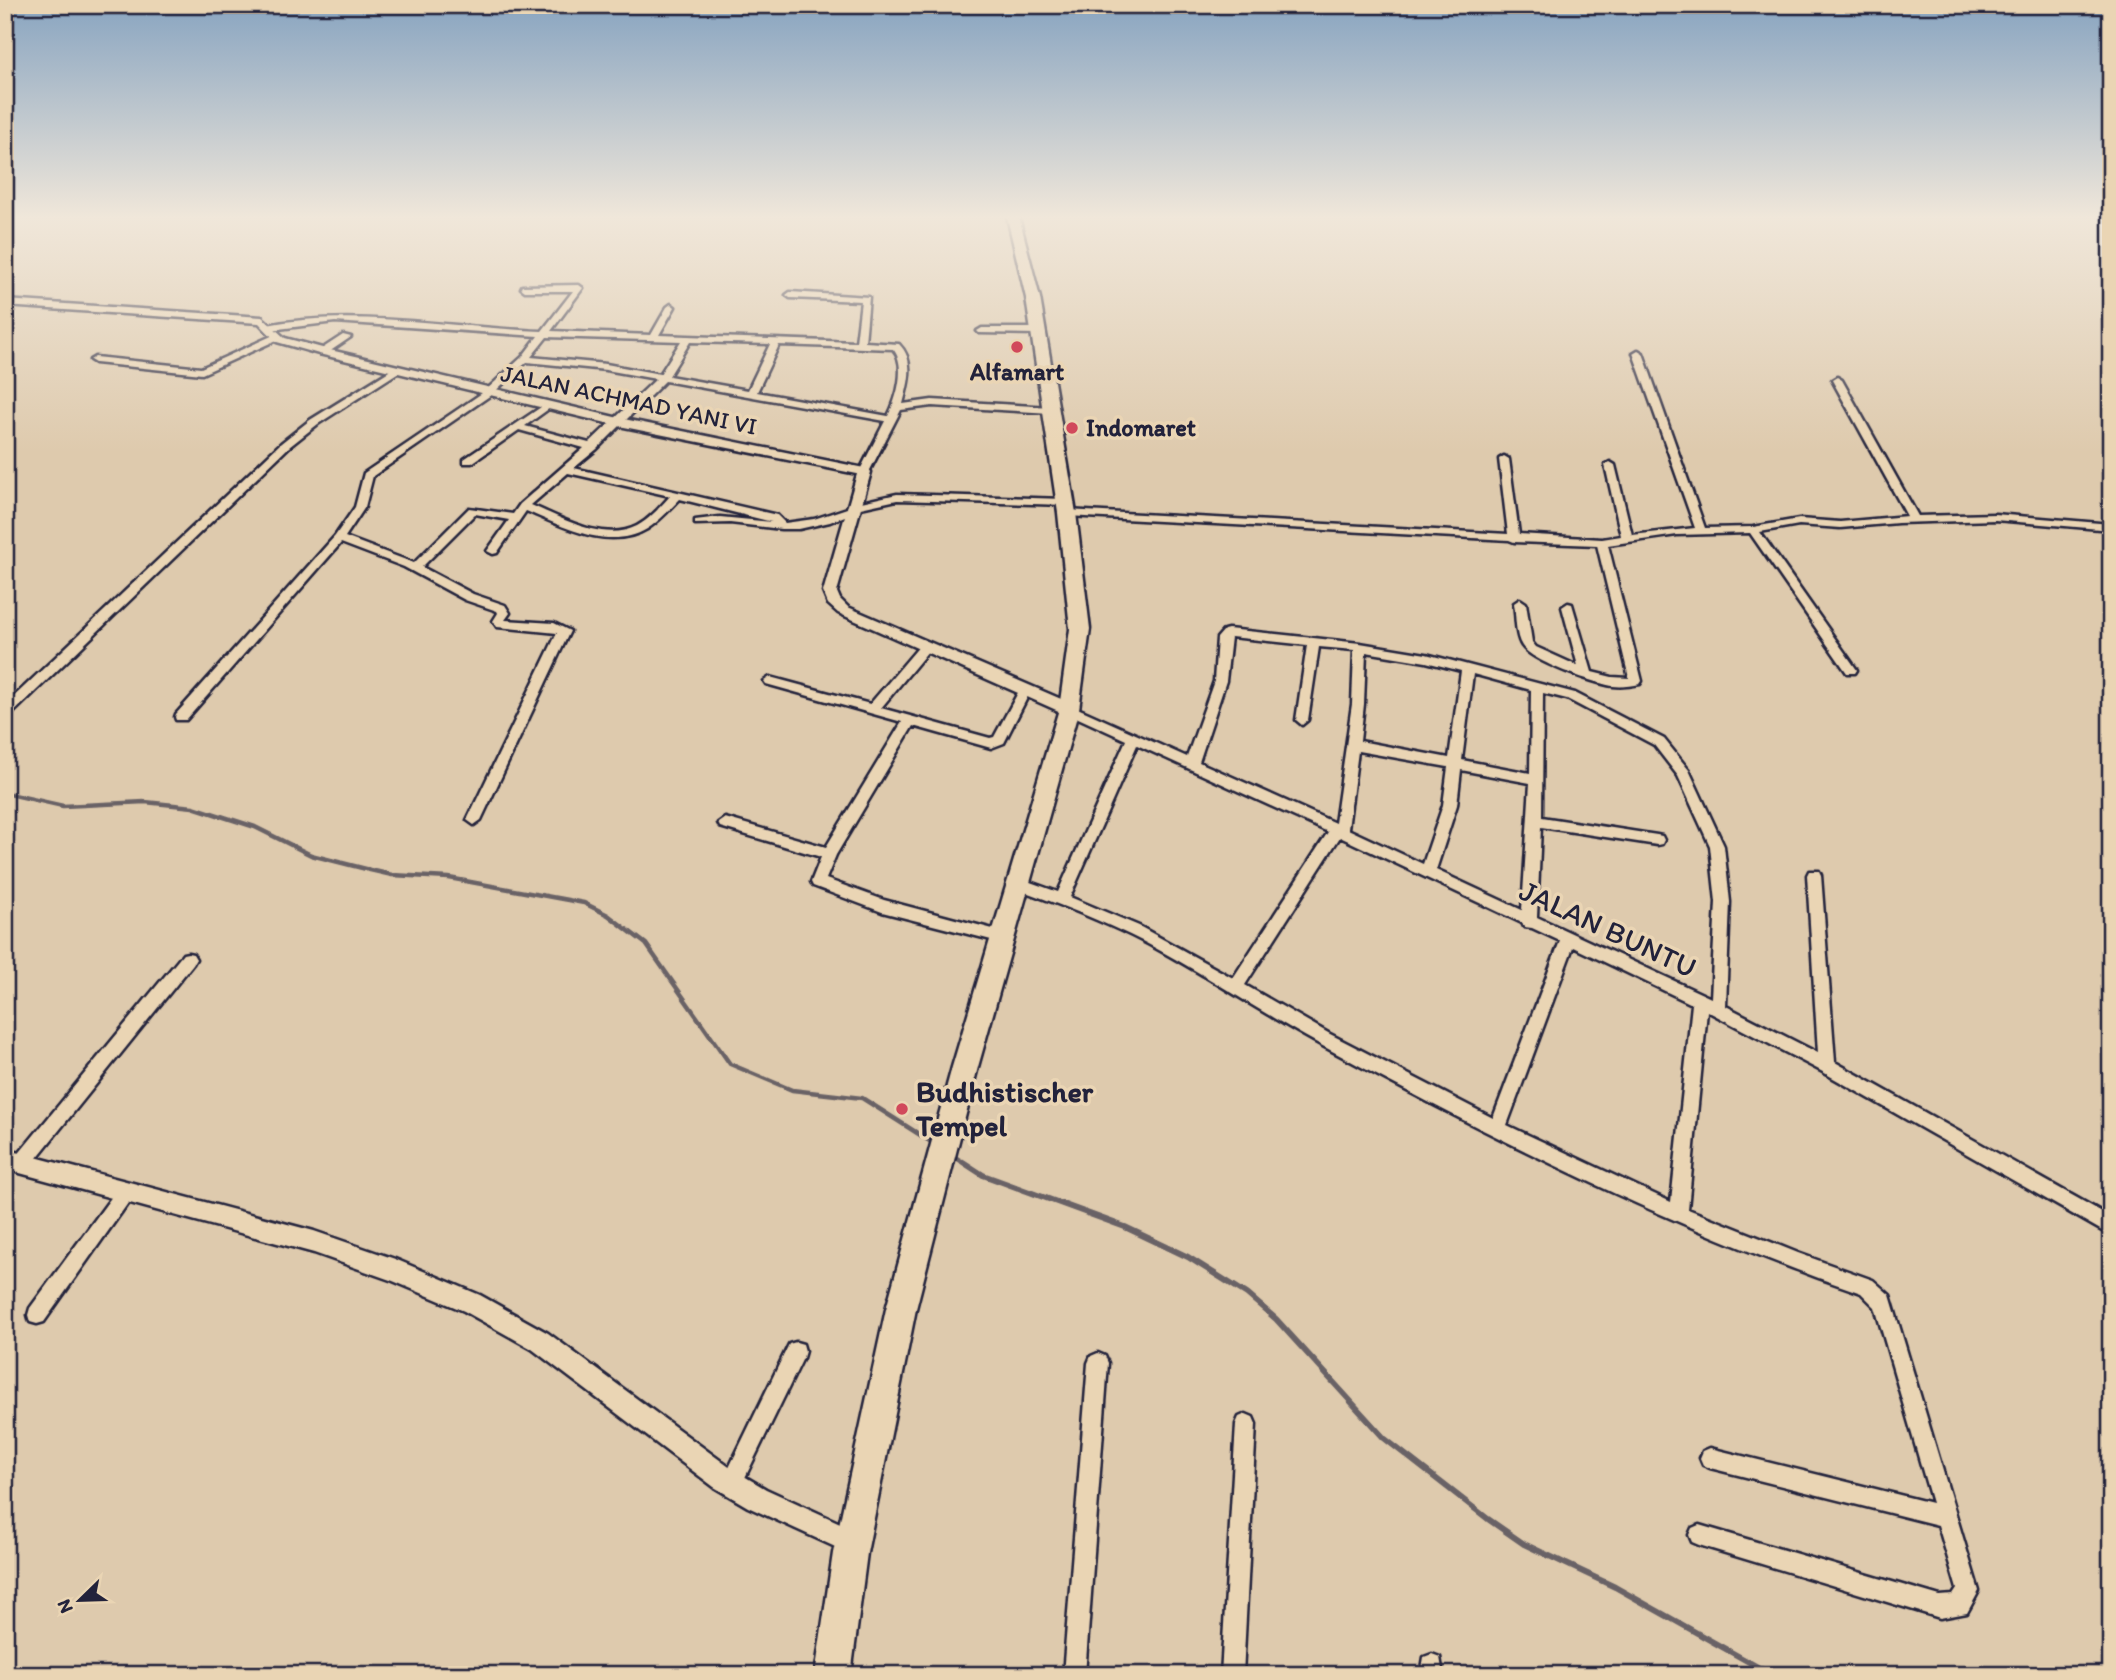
<svg xmlns="http://www.w3.org/2000/svg" width="2116" height="1680" font-family="Itim,sans-serif">
<style>
.lines{fill:none;stroke-linecap:round;stroke-linejoin:round}
.stream-far1{stroke:#696266;stroke-width:4.5}
.stream{stroke:#696266;stroke-width:6}
.minor-casing{stroke:#22223b;stroke-width:5}
.tertiary-casing{stroke:#22223b;stroke-width:5}
.trunk-casing{stroke:#22223b;stroke-width:5}
.minor{fill:#ead5b4;fill-rule:evenodd}
.tertiary{fill:#ead5b4;fill-rule:evenodd}
.trunk{fill:#ead5b4;fill-rule:evenodd}
.poi-dot{fill:#d1495b;stroke:#ead5b4;stroke-width:2.5}
.labels{text-anchor:middle;stroke-width:7;stroke-linejoin:round;paint-order:stroke}
.far-poi-label{font-size:24px;font-weight:bold;fill:#22223b;stroke:#ead5b4}
.far-street-label{font-size:24px;fill:#22223b;stroke:#ead5b4}
.street-label{font-size:30px;fill:#22223b;stroke:#ead5b4}
.poi-label{font-size:30px;font-weight:bold;fill:#22223b;stroke:#ead5b4;text-anchor:start}
</style>
<rect width="100%" height="100%" fill="#decaad"/>
<filter id="ink" filterUnits="userSpaceOnUse"><feTurbulence type="fractalNoise" baseFrequency=".0143" numOctaves="2"/><feDisplacementMap in="SourceGraphic" scale="14" xChannelSelector="R" yChannelSelector="G"/><feConvolveMatrix kernelMatrix="1 2 1 2 8 2 1 2 1" color-interpolation-filters="sRGB"/></filter>
<g filter="url(#ink)">
<g class="lines">
<path class="stream-far1" d="M5,793L63,806L145,802L193,807L255,827L311,855L370,870L392,875L449,878L584,903L608,915L646,944L730,1064L792,1090L862,1098L936,1145
M950,1154L966,1164"/>
<path class="stream" d="M963,1162L983,1175L1125,1227L1188,1257L1247,1294L1276,1319L1384,1438L1488,1519L1524,1544L1615,1587L1772,1675"/>
<g class="minor-casing">
<path id="minor" d="M579,285L583,288L551,331L651,335L667,307L671,304L675,307L659,335L856,342L861,301L790,298L786,295L790,292L869,297L865,342L899,344C916,361 908,384 903,404L932,400L1051,407L1056,410L1051,413L932,406L901,410L869,472L864,475L859,472L885,421L665,381L597,449L574,468L777,515L785,523L814,519L847,508L848,505L897,494L1065,499L1070,502L1065,505L897,500L856,509L855,512L830,522L799,529H781L730,523L695,524V520L720,517L772,522L680,499C670,509 660,521 647,529C609,552 562,526 526,511L497,553L493,554L487,551L509,520L475,514L422,567L473,594L505,605L510,613L505,620L554,623L570,631L481,820L474,825L467,820L557,633L497,627L493,621L498,613L497,611L465,600L404,567L341,543L186,720H176L175,717L176,714L335,536L355,507L364,473L485,391L522,357L538,336L335,322L270,330L266,327L267,325C355,308 452,328 542,331L573,291H525L521,288L522,286ZM547,337L681,341L660,374L606,364L531,357ZM690,342L770,344L748,390L669,376ZM779,345L893,349C907,365 897,398 888,416L757,392ZM527,362L606,370L656,379L589,443L525,426L550,408V404L547,403L464,459V463H472L519,430L584,448L520,504L513,514L469,508L414,563L345,537L365,507L373,476L491,395ZM568,473L670,496C660,507 650,519 637,526C604,543 562,518 531,505Z
M982,328H1039L1044,331L1039,334L979,333L977,331Z
M276,334L279,335V339L202,374L95,363L90,360L95,357L201,368Z
M343,335L351,337L326,354H320V350Z
M1638,350L1643,353L1705,528L1753,527L1799,519L1840,522L1907,516L1832,380L1837,377L1842,380L1918,516L1995,514L2111,524V530L1995,520L1898,523L1840,528L1799,525L1760,532L1855,667L1857,670L1855,673H1847L1750,533L1677,535L1608,545L1642,681L1640,684C1631,686 1622,687 1613,686C1594,683 1532,662 1522,646C1515,636 1516,616 1514,603L1520,599L1526,603L1532,642L1536,647L1578,666L1562,607L1568,603L1572,604L1592,672L1612,677L1629,678L1597,545L1514,542L1509,540L1067,516L1062,513L1067,510L1508,534L1499,459L1504,456L1509,459L1519,534L1602,539L1621,536L1605,465L1610,462L1615,465L1632,535L1695,528L1633,353Z
M394,368L402,370L318,424L289,447L10,716L5,717V705L281,443L310,420Z
M1228,629L1360,643L1426,654L1575,693L1664,739L1689,770L1724,846L1730,902L1726,1006L1818,1053L1807,875L1809,871H1819L1821,875L1835,1062L2111,1217V1236L1821,1071L1707,1011L1688,1209L1798,1253L1873,1280L1890,1295L1979,1591L1967,1613L1940,1618L1699,1545L1692,1542L1689,1535L1692,1528L1699,1525L1940,1596L1953,1595L1957,1589L1938,1525L1710,1468L1703,1465L1700,1458L1703,1451L1710,1448L1932,1503L1875,1307L1861,1293C1673,1228 1494,1139 1319,1044C1260,1012 1205,974 1146,943C1103,921 1059,904 1014,888L1012,884L1014,880L1019,878L1058,892L1126,740L1065,712L1063,709L1065,706H1073L1187,757L1214,681L1217,638L1224,630ZM1231,637L1307,645L1296,720L1302,725L1308,720L1319,647L1354,650L1352,704L1335,823L1199,762L1226,681ZM1366,652L1426,662L1461,671L1449,758L1360,741L1364,704ZM1473,674L1531,690L1530,773L1462,760ZM1543,693L1567,699L1654,745L1678,776L1710,846L1716,902L1711,998L1537,917L1541,827L1657,845L1662,844L1664,840L1662,836L1657,835L1542,817ZM1137,745L1328,832L1233,978L1139,926L1070,897ZM1358,751L1448,767L1443,805L1423,864L1348,829ZM1461,770L1530,783L1522,910L1436,870L1457,805ZM1340,837L1522,923L1524,927L1532,928L1560,941L1493,1118L1330,1034L1245,985ZM1573,947L1692,1004L1671,1202L1507,1125Z
M925,643L929,644L931,647L929,650L881,708L990,738L994,737L1021,687H1029L1031,690L1004,743L991,748L913,726L836,855L826,879L884,900L1008,933L1010,937L1008,941L1003,943L882,912L813,886L811,882L821,857L720,827L718,823L725,818L826,847L902,722L766,684L764,681L770,677L870,704L921,644Z
M188,953L193,954L196,959L193,964L28,1169L22,1171L16,1169L13,1163L16,1157L183,954Z
M127,1182L133,1184L136,1190L133,1196L44,1322L37,1324L30,1322L28,1315L30,1308L121,1184Z
M796,1342L803,1344L805,1351L803,1358L739,1490L732,1493L725,1490L722,1483L725,1476L789,1344Z
M1098,1353L1105,1356L1108,1363L1085,1675H1063L1088,1363L1091,1356Z
M1246,1414L1253,1417L1256,1424L1243,1675H1221L1236,1424L1239,1417Z
M1432,1654L1440,1657L1443,1675H1421L1424,1657Z"/>
</g>
<g class="tertiary-casing">
<path id="tertiary" d="M5,300L262,317L285,338L326,349L619,418L869,469L871,472L837,592L840,599L848,607L1075,705L1077,709L1075,713H1063L838,613L828,604L823,592L857,474L619,426L319,354L277,342L259,323L5,306Z
M5,1149L314,1231L395,1259L480,1295L548,1333L732,1469L766,1489L862,1533L866,1542L862,1551L853,1555L844,1551L748,1507L714,1487L532,1349L464,1311L393,1281L314,1253L5,1169Z"/>
</g>
<g class="trunk-casing">
<path id="trunk" d="M1007,217H1019L1040,298L1076,513L1090,629L1079,709L978,1067L916,1309L867,1553L851,1675H815L833,1553L886,1309L952,1067L1059,709L1070,629L1058,513L1026,298Z"/>
</g>
<use href="#minor" class="minor"/>
<use href="#tertiary" class="tertiary"/>
<use href="#trunk" class="trunk"/>
</g>
</g>
<linearGradient id="sky" x2="0" y2="1"><stop stop-color="#88a4c0"/><stop offset="0.48" stop-color="#f0e7da"/><stop offset="1" stop-color="#f0e7da" stop-opacity="0"/></linearGradient>
<rect width="2116" height="452" fill="url(#sky)"/>
<g class="poi-dot">
<circle cx="1017" cy="347" r="7"/>
<circle cx="1072" cy="428" r="7"/>
<circle cx="902" cy="1109" r="7"/>
</g>
<g class="labels">
<g class="far-poi-label">
<text x="1017" y="380">Alfamart</text>
<text x="1086" y="436" text-anchor="start">Indomaret</text>
</g>
<g class="far-street-label">
<text transform="translate(629 400) rotate(12)" y="8">JALAN ACHMAD YANI VI</text>
</g>
<g class="street-label">
<text transform="translate(1608 929) rotate(25)" y="10">JALAN BUNTU</text>
</g>
<g class="poi-label">
<text x="916" y="1102">Budhistischer<tspan x="916" dy="34">Tempel</tspan></text>
</g>
</g>
<rect width="2116" height="1680" fill="none" stroke="#ead5b4" stroke-width="28"/>
<rect x="14" y="14" width="2088" height="1652" fill="none" stroke="#22223b" stroke-width="2.5" filter="url(#ink)"/>
<g transform="translate(80 1600) rotate(247)" stroke="#ead5b4" stroke-width="5" paint-order="stroke">
<path d="M0-5L12 26L0 18L-12 26Z" fill="#22223b"/>
<text y="-10" font-size="19" font-weight="bold" text-anchor="middle" fill="#22223b">N</text>
</g>
</svg>
